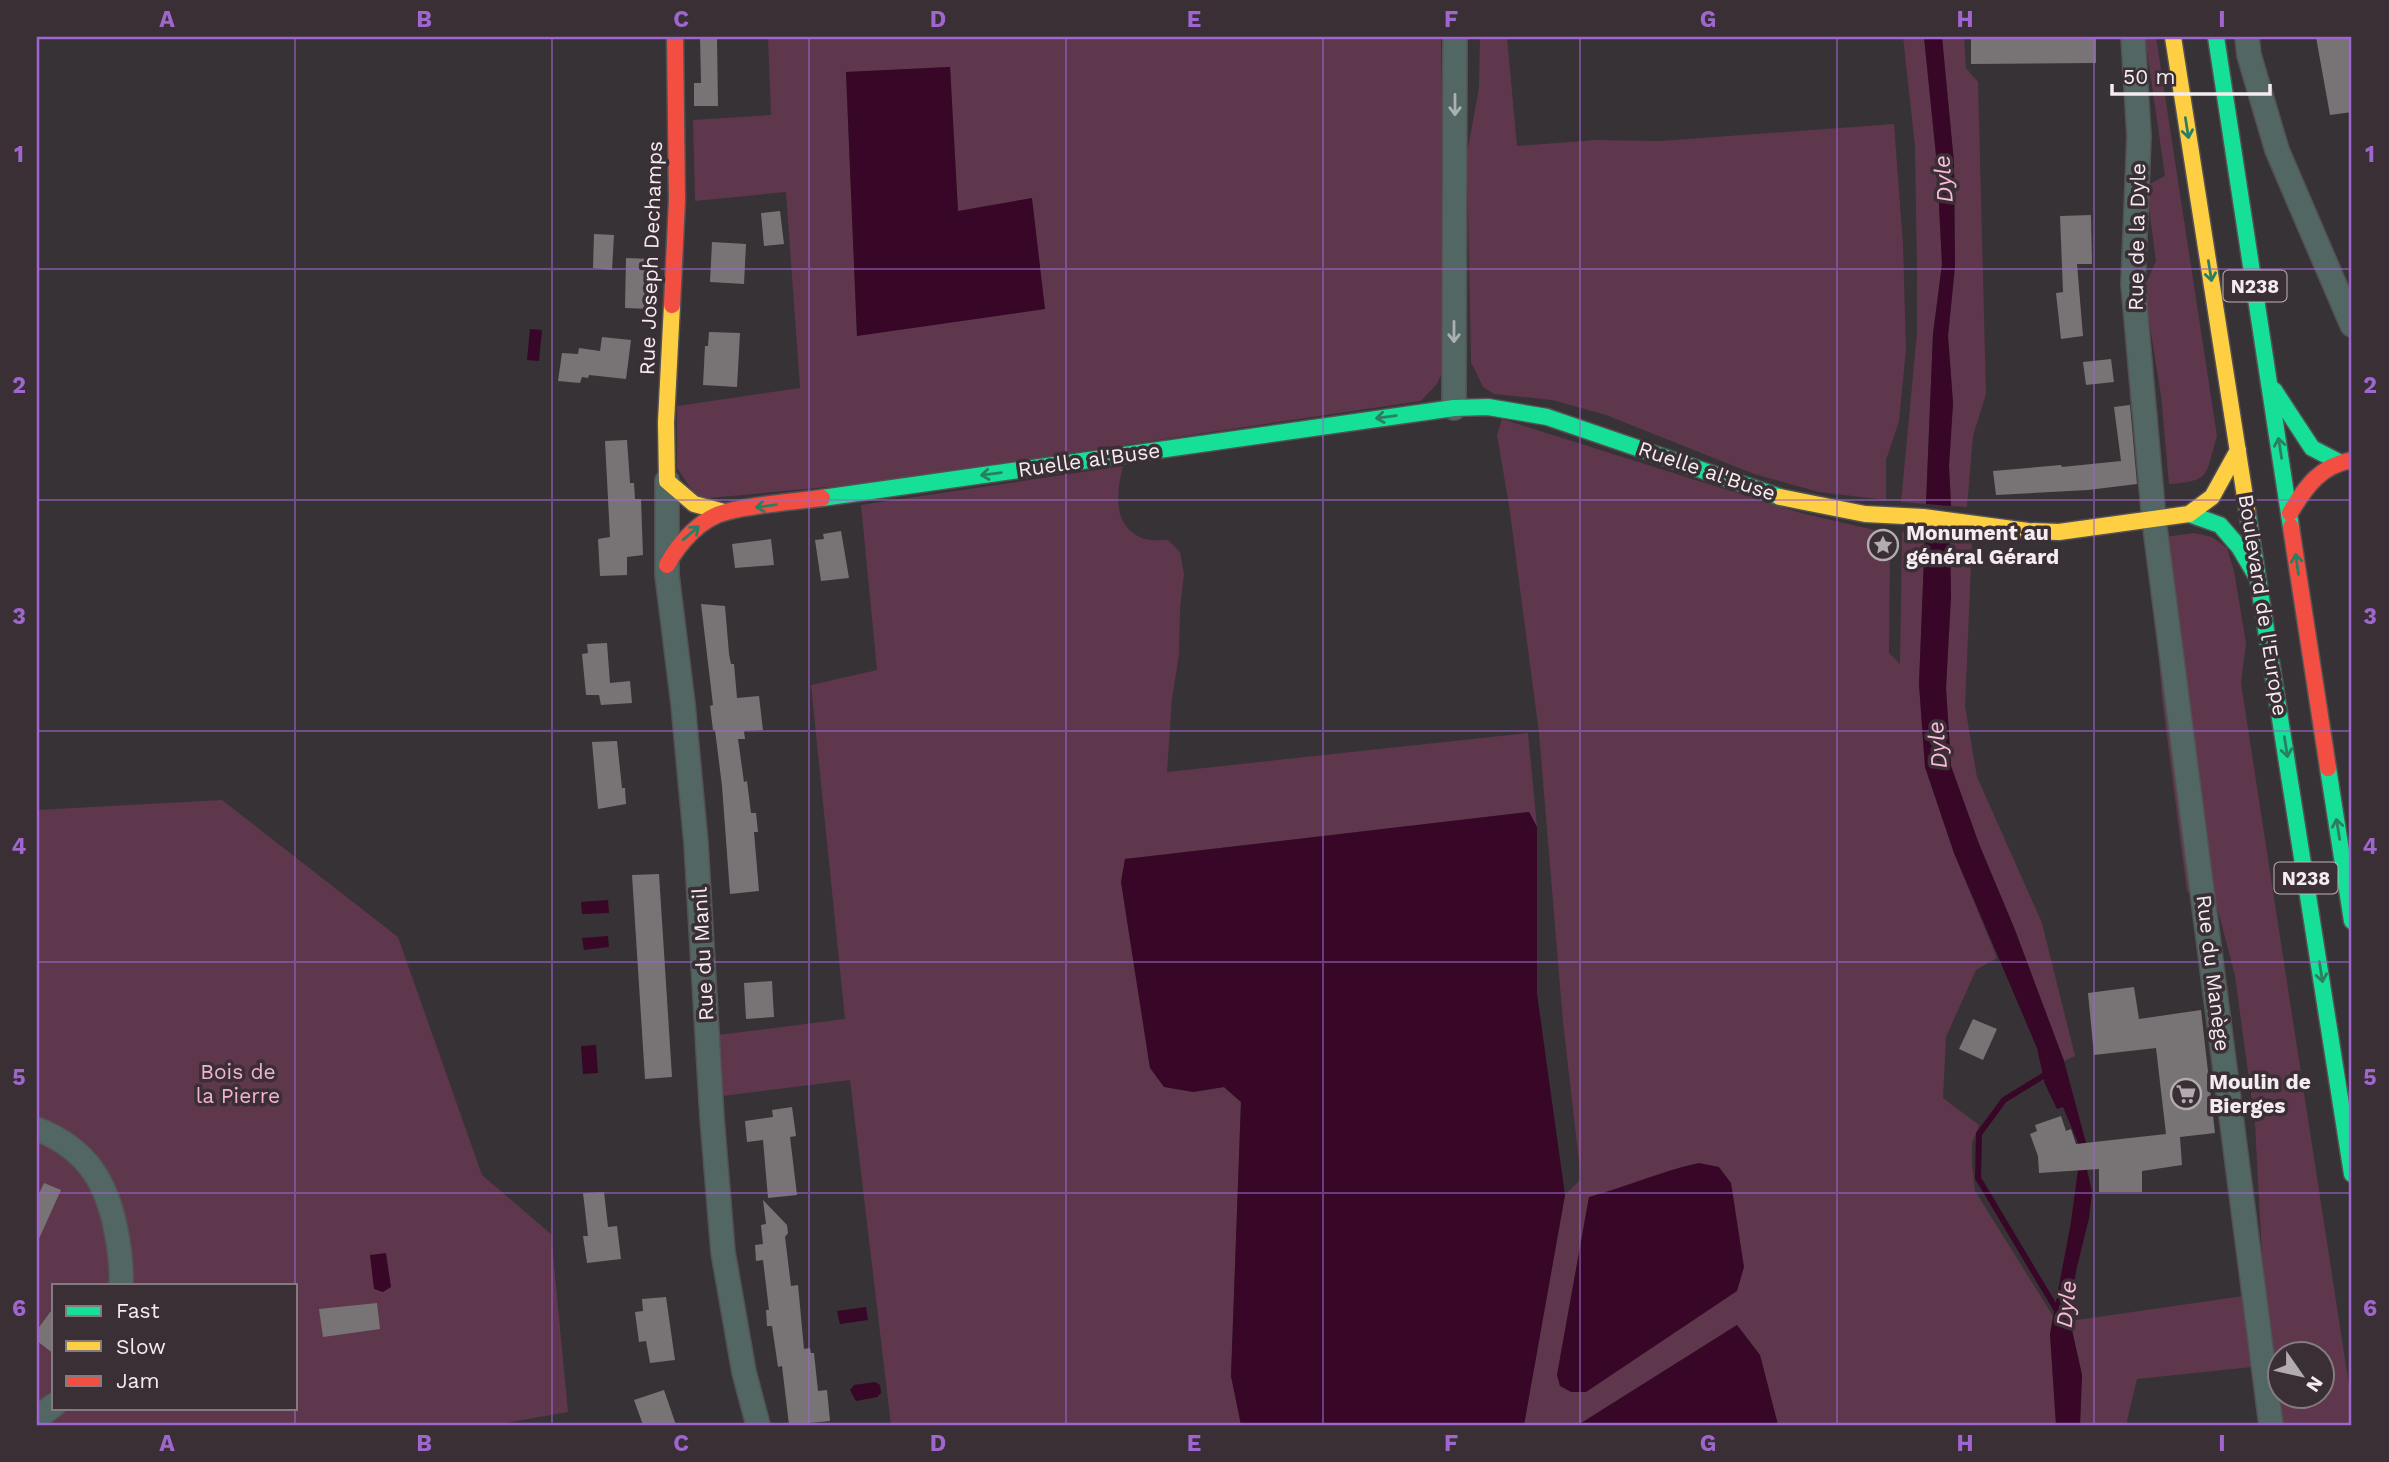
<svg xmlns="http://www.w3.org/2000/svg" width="2389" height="1462" font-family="'Work Sans',sans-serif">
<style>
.green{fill:#5e374d;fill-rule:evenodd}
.water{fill:#380627}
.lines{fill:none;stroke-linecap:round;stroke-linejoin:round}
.stream{stroke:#380627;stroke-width:6}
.building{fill:#787476}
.street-casing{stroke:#545153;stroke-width:26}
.fast-casing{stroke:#545153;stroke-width:19}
.slow-casing{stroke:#545153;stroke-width:19}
.jam-casing{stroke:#545153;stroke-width:19}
.street{stroke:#526664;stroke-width:23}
.fast{stroke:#16e098;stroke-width:16}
.slow{stroke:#ffcf43;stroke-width:16}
.jam{stroke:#f24e42;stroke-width:16}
.oneway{stroke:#abb0b1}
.oneway2{stroke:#2a7f62}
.grid{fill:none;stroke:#9f66ce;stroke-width:2;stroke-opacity:0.55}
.labels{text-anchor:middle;stroke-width:7;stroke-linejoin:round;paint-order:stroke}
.shield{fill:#3a2f35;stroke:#bcb3b8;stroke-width:2}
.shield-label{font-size:19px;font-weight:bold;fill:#f4ecf0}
.street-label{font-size:21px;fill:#f4ecf0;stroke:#3a2f35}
.poi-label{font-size:21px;font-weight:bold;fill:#f4ecf0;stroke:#3a2f35;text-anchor:start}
.park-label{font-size:21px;fill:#f3b1d4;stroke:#3a2f35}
.water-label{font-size:23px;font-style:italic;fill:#fbb9dc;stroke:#3a2f35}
.neatline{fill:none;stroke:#9f66ce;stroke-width:2.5}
.grid-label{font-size:23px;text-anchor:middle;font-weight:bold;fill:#9f66ce}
</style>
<rect width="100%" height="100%" fill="#373235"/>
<path class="green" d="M768,37H1441L1447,361L1437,384L1421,401L860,484L698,499L677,468V406L800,388L786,192L695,201L693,120L771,115ZM950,67L958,211L857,336L846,72Z
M1480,37H1507L1517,146L1596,140L1660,141L1894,124L1903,244L1906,349L1899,421L1886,460V500L1819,492L1754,474L1606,415L1552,400L1494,394L1483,387L1471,362L1467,153L1479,88Z
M1903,37H1924L1937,165L1942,264L1933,334L1926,504L1901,502L1917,333V274L1915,146Z
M1942,37H1964L1966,68L1978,82L1986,394L1973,436L1967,507L1951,506L1949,466L1953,403L1948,336L1955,266L1954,163Z
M2145,37H2156L2217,436C2205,474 2213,481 2169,484L2161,396L2144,288L2156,261L2146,186L2165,176Z
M1502,419L1801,513L1883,532L1890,552L1889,653L1900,664L1902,532L1925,533L1919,684L1925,767L1954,853L1997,958L1976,970L1946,1037L1943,1098L1979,1125L1972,1143V1165L1975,1191L2053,1316L2050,1334L2056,1425H1778L1760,1355L1737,1325L1578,1425H1524L1565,1195L1581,1179L1563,1022L1539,733L1509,505L1497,435ZM1622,1188L1560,1386L1557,1375L1589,1197Z
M1123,466C1116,493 1112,528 1145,539C1151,541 1161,540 1168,540L1180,552L1184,574L1180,609L1179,655L1172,698L1167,772L1528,733L1537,827L1529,812L1125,859L1121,882L1150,1068L1193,1092L1224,1087L1241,1102L1231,1376L1241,1425H891L850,1080L723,1096L718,1035L845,1019L811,685L877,670L861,505Z
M2194,533L2212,537L2227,548L2234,571L2246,643L2241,683L2352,1405V1425H2280L2271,1365L2137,1379L2126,1425H2080L2082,1375L2070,1321L2264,1293L2255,1124L2235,976L2212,887L2187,892L2162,698L2149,539ZM2280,1354H2322V1396H2280Z
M1950,535L1972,542L1965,706L1977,777L2042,923L2075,1056L2064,1061L2015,930L1979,844L1951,766L1946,688L1951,596Z
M222,800L398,937L482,1175L551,1234L568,1412L494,1425H37V810ZM54,1285H296V1408H54Z"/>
<path class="water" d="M1924,37H1942L1954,163L1955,266L1948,336L1953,403L1949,466L1951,506L1926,504L1933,334L1942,264L1937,165Z
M950,67L958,211L1032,198L1045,309L857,336L846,72Z
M530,329L542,330L539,361L527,360Z
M1925,533L1950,535L1951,596L1946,688L1951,766L1979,844L2015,930L2064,1061L2086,1143L2087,1170L2092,1192L2089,1218L2076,1271L2070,1321L2082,1375L2080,1425H2056L2050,1334L2071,1222L2078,1170V1143L2063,1107L2057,1109L2045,1084L2037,1048L1954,853L1925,767L1919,684Z
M1529,812L1537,827V994L1565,1195L1524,1425H1241L1231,1376L1241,1102L1224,1087L1193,1092L1164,1087L1150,1068L1121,882L1125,859Z
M608,900L609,913L582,914L581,902Z
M608,936L609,947L584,950L582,938Z
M596,1045L598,1073L583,1074L581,1046Z
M1699,1163L1719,1167L1731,1183L1744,1267L1737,1291L1586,1392H1571L1560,1386L1557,1375L1589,1197C1626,1187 1661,1171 1699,1163Z
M386,1253L391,1287L383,1292L374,1289L370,1255Z
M866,1307L868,1320L840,1324L837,1311Z
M1737,1325L1760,1355L1778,1425H1578Z
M875,1382L880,1385L881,1393L877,1397L856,1401L850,1390L854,1385Z"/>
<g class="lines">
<path class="stream" d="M2048,1073L2004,1100L1979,1134L1978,1178L2058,1312"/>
</g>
<path class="building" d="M700,37H717L718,106H694V83H701Z
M1971,37H2096V63L1971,64Z
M2316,37H2352V112L2330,115Z
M780,211L784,244L764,246L761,213Z
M2091,215L2092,264H2077L2083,336L2061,339L2056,293L2063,292L2060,216Z
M594,234L614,235L612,270L593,268Z
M712,242L746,244L744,284L710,282Z
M626,258L652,259L650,309L625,308Z
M709,332L740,333L737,387L703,385L705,346H708Z
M602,337L631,340L626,379L589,375L588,378L582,377L580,383L558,381L562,353L578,354L579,348L600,351Z
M2111,359L2114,382L2086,385L2083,362Z
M2130,405L2137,484L2088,490L1996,495L1993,471L2061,465L2062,467L2121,461L2114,407Z
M627,440L630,483H634L635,499H641L643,555L627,557V575L600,576L598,539L610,537L605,441Z
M841,531L849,578L821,581L815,540L824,539L823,534Z
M771,539L774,565L735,568L732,544Z
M701,604L725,606L729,654L731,664H734L737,698L759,696L763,730L744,731L745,739H738L744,782L747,781L751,813H756L758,832H754L759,891L730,894L722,786L715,730H713L710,706L713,705Z
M607,643L610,683L630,681L632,703L601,705L599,695H586L582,654L588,653L587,644Z
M617,741L622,788H625L626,804L598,809L592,742Z
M659,874L672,1077L645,1079L632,875Z
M772,981L774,1017L746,1019L744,983Z
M2134,987L2139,1019L2201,1010L2215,1133L2180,1137L2182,1165L2142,1171V1192H2099V1169L2039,1173L2038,1156L2030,1134L2037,1131L2035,1125L2061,1116L2066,1131L2071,1129L2076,1144L2166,1134L2156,1048L2094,1055L2088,993Z
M1973,1019L1997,1029L1983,1060L1959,1049Z
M792,1107L796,1136L790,1137L797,1195L768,1198L763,1140L747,1142L745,1121L773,1117L772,1110Z
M44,1183L61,1190L37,1243V1198Z
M604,1192L608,1227L617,1226L621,1259L587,1263L583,1236H588L583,1193Z
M763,1200L787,1225L788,1233L785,1237L791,1286L798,1285L804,1349L810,1348L811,1353H814L818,1391L827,1390L830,1421L789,1425L782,1366L778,1367L772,1326H767L766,1310H769L763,1260L756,1261L755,1245L763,1244L761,1225L766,1224Z
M666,1297L675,1360L650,1363L646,1341L639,1342L635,1312L643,1311L642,1299Z
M377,1303L380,1329L323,1337L319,1309Z
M54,1307V1354L37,1341V1330Z
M664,1390L676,1425H643L634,1400Z"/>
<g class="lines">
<g class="street-casing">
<path id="street" d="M2133,37L2139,136L2133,284L2154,520L2271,1425
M2247,37L2249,55L2277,150L2352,325
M1454,408L1455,37
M667,481V575L683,704L696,843L712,1118L723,1252L744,1372L758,1425
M37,1129C88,1149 108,1184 117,1236C120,1253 122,1269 121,1285
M37,1418L54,1405"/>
</g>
<g class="fast-casing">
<path id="fast" d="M2216,37L2291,527
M2274,390L2312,448L2339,462
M822,498L1454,408L1488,407L1547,417L1780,497
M2189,514L2220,525L2239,547L2255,574
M2248,516L2352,1174
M2328,768L2352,921"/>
</g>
<g class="slow-casing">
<path id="slow" d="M2173,37L2248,516
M672,305L666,422L667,481L694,504L724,512
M1780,497L1865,514L1923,517L2028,531L2059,532L2189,514L2212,497L2238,450"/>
</g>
<g class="jam-casing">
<path id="jam" d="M672,305L677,200L675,37
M2290,513C2306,486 2320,466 2352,460
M2291,527L2328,768
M667,565C679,543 701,518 726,512C756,504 791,502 822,498"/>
</g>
<use href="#street" class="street"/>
<use href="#fast" class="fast"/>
<use href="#slow" class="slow"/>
<use href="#jam" class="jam"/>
</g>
<defs><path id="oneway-shaft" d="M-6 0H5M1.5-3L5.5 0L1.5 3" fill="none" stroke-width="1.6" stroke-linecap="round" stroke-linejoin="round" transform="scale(1.75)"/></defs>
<g class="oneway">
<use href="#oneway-shaft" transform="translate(1455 105) rotate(90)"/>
<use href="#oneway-shaft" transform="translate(1454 332) rotate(90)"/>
</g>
<g class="oneway2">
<use href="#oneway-shaft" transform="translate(2187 128) rotate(81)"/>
<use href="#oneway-shaft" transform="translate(2210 271) rotate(81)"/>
<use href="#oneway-shaft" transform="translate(1386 417) rotate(172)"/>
<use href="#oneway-shaft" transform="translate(2280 448) rotate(-99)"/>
<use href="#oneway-shaft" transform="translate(991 474) rotate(172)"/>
<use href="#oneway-shaft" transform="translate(766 506) rotate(172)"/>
<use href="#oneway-shaft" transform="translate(691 533) rotate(-41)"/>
<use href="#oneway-shaft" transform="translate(2297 564) rotate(-98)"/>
<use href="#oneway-shaft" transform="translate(2286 747) rotate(81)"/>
<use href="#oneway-shaft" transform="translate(2338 829) rotate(-99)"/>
<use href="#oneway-shaft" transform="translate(2321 972) rotate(81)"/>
</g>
<path class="grid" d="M295,37V1285M552,37V1425M809,37V1425M1066,37V1425M1323,37V1425M1580,37V1425M1837,37V1425M2094,37V1425M37,269H2352M37,500H2352M37,731H2352M37,962H2352M37,1193H2352M295,1408V1425"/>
<defs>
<g id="sight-ring" transform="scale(1.575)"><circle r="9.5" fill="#3a2f35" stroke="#b2abaf" stroke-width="1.5"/><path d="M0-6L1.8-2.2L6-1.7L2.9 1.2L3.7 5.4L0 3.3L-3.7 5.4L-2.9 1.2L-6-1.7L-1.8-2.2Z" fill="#b2abaf"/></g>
<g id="supermarket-ring" transform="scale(1.575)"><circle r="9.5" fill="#3a2f35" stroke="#b2abaf" stroke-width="1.5"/><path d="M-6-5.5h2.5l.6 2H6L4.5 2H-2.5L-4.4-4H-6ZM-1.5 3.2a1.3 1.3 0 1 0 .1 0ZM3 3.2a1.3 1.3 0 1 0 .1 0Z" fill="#b2abaf"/></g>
</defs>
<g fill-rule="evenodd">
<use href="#sight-ring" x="1883" y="545"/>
<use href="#supermarket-ring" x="2186" y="1094"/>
</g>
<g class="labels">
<g class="shield">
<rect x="2223.5" y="270.5" width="63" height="31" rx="5"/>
<rect x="2274.5" y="862.5" width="63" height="31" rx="5"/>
</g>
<g class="shield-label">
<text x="2255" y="293">N238</text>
<text x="2306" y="885">N238</text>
</g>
<g class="street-label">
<text transform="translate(2137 237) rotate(-89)" y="7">Rue de la Dyle</text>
<text transform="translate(651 258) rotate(-88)" y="7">Rue Joseph Dechamps</text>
<text transform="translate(1089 460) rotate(-8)" y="7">Ruelle al'Buse</text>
<text transform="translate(1707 471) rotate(19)" y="7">Ruelle al'Buse</text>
<text transform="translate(2263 605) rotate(81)" y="7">Boulevard de l'Europe</text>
<text transform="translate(703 954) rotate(-93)" y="7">Rue du Manil</text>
<text transform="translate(2213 973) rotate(83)" y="7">Rue du Manège</text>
</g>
<g class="poi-label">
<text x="1906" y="540">Monument au<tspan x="1906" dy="24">général Gérard</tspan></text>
<text x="2209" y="1089">Moulin de<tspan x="2209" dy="24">Bierges</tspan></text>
</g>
<g class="park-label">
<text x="238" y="1079">Bois de<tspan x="238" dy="24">la Pierre</tspan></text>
</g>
<g class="water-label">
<text transform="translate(1943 179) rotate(-94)" y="8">Dyle</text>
<text transform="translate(1937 745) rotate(-95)" y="8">Dyle</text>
<text transform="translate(2066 1304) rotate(-84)" y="8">Dyle</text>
</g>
</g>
<rect width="2389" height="1462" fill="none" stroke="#3a2f35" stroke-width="77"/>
<rect x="52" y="1284" width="245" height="126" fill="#3a2f35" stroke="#847b80" stroke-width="2"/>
<rect x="66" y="1306" width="35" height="10" fill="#16e098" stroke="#847b80" stroke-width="2"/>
<text x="116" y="1318" font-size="21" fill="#f4ecf0">Fast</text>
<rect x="66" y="1341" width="35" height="10" fill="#ffcf43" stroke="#847b80" stroke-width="2"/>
<text x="116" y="1354" font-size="21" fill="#f4ecf0">Slow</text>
<rect x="66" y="1376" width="35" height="10" fill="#f24e42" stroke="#847b80" stroke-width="2"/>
<text x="116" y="1388" font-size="21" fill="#f4ecf0">Jam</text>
<g transform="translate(2301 1375) rotate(124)"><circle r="33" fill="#3a2f35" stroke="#847b80" stroke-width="2"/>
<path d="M0-5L12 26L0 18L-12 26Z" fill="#b2abaf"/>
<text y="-10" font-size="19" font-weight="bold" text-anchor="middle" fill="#f4ecf0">N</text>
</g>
<path d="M2112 84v10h158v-10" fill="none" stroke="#f4ecf0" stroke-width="3.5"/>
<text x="2123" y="84" font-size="21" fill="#f4ecf0" stroke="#3a2f35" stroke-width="5" paint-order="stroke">50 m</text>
<rect x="38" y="38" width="2312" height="1386" class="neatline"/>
<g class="grid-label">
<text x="167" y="27">A</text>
<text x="424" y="27">B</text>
<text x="681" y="27">C</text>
<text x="938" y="27">D</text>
<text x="1194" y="27">E</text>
<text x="1451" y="27">F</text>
<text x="1708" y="27">G</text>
<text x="1965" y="27">H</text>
<text x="2222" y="27">I</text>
<text x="19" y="162">1</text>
<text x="2370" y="162">1</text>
<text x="19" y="393">2</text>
<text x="2370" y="393">2</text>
<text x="19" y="624">3</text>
<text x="2370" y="624">3</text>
<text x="19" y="854">4</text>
<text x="2370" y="854">4</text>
<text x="19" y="1085">5</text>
<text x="2370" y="1085">5</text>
<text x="19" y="1316">6</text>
<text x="2370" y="1316">6</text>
<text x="167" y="1451">A</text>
<text x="424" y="1451">B</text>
<text x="681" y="1451">C</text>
<text x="938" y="1451">D</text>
<text x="1194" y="1451">E</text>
<text x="1451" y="1451">F</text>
<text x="1708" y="1451">G</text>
<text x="1965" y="1451">H</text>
<text x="2222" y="1451">I</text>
</g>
</svg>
